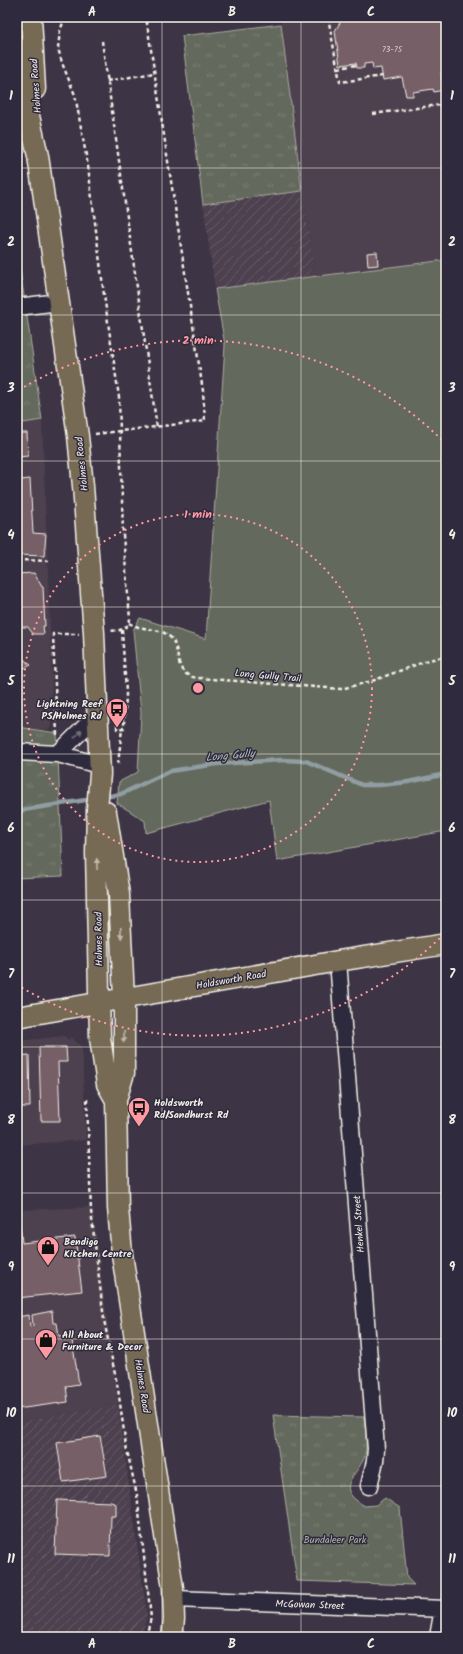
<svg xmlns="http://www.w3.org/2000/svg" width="463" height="1654" font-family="Kalam,sans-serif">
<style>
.built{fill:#4e414f}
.industrial{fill:url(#industrial-furrows)}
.green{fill:#64695c;stroke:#acada2}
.park{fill:url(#park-tufts);stroke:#acada2}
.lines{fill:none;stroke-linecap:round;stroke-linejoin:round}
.stream{stroke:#909ea3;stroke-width:4.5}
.building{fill:#765e66;stroke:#f4f1e8}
.minor-casing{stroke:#f4f1e8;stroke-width:19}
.major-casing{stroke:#f4f1e8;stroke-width:23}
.path{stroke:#f4f1e8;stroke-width:2.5;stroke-dasharray:4 3;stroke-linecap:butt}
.minor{stroke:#2f2a3d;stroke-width:16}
.major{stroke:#766a55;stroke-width:20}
.oneway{fill:#747079}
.oneway2{fill:#c2bbad}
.grid{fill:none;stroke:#f4f1e8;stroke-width:1;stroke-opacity:0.55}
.ring{fill:none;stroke:#ff9aa2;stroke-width:2;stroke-dasharray:2 4}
.labels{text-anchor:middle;stroke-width:3;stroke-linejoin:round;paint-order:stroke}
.number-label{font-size:8px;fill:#d4ccc8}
.street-label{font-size:10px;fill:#f4f1e8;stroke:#2f2a3d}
.poi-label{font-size:10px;font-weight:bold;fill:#f4f1e8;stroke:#2f2a3d;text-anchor:start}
.park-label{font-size:10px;fill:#b3b4a9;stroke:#2f2a3d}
.water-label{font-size:11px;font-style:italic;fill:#b2baba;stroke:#2f2a3d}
.centre{fill:#ff9aa2;stroke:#2f2a3d;stroke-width:2}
.ring-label{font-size:12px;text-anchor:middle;font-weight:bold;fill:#ff9aa2;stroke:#2f2a3d;stroke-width:3;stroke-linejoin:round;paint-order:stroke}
.neatline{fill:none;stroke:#f4f1e8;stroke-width:1.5}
.grid-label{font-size:13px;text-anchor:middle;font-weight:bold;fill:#f4f1e8}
</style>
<defs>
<pattern id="industrial-furrows" width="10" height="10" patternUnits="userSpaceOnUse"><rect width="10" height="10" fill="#4e414f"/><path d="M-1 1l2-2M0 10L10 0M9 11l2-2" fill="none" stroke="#685d68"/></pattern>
<pattern id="park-tufts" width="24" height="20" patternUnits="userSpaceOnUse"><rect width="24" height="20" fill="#64695c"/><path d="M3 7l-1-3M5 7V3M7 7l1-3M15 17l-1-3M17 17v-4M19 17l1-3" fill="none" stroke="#7b7f73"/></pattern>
</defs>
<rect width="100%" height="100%" fill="#3d3445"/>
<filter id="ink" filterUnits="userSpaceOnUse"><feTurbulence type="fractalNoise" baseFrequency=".025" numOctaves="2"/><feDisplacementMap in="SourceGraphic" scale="8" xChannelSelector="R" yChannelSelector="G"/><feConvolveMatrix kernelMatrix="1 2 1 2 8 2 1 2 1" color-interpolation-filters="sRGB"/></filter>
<g filter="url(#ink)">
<path class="built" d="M280,17H446V260L316,277L302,191Z
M42,420L52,675L51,726L49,730L17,727V424Z
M64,1036L69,1040L71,1037L82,1047L86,1140L17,1145V1041Z
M92,1207L118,1404L17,1422V1210Z"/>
<path class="industrial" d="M302,191L316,277L215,289L203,204Z
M118,1404L147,1616L141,1637H17V1422Z"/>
<path class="green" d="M446,260V831L277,861L269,800L146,833L145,821L117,803L119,782L138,772L141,713L133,630L140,618L206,639L225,345L215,289Z"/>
<path class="park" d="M281,24L302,191L203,204L182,36Z
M17,248L42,420L17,424Z
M17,727L57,733L63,876L17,878Z
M273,1415L364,1417C365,1429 368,1443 365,1455C359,1476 331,1487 365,1506L376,1505L385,1498L400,1508L407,1578L414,1585L297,1581Z"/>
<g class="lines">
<path class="stream" d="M104,797L121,794L170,771L217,764L282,760L306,761L362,785H380L408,782L446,774
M17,811L92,799"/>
</g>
<path class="building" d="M341,17H446V72L441,73L443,90L434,92L433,89L413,92V96H406L402,77L383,80L381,68L373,69L372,63L364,64V68H357L356,63L340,65L335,31L341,21Z
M377,252L378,265L368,266L367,253Z
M17,433H27L28,456L19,457L21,480L30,479L33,533L46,534L44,556L17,555Z
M34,573L42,587H43L45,626H43L44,634H33L28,627H17V574Z
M17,654L31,665L17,672Z
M17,677L23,688L17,691Z
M39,1047H66L67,1062H58L60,1121H41Z
M29,1055L30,1107H17V1056Z
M20,1225L22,1243L75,1237L82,1291L17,1298V1226Z
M52,1311L53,1323H57L59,1336L71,1334L79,1384L66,1386L68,1402L17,1409V1317L29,1315L30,1327L33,1326L32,1315Z
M100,1436L107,1476L63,1482L57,1443Z
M57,1500L111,1502L116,1504V1516H111L110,1556L55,1554Z"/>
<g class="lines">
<g class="minor-casing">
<path id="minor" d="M17,307L59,302
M17,752L58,754L99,765
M58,754L97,715
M338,961L376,1449L375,1461L369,1486
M174,1599L446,1609
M438,1637L443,1609"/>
</g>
<g class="major-casing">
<path id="major" d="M31,17L35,89
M17,49L25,98L38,156L78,436L83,486L94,633L100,774L97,809L96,852L100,1038L107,1084L116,1100
M106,812L119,894L124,998V1073L116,1100L118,1208L122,1254L173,1588L174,1619L172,1637
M17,1017L338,961L446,944"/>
</g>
<path class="path" d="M65,17L60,31L58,48L62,63L75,95L78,111L88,166L104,295L119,397L123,535L130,619C127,631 120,630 109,631
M328,17L340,82L383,76
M102,41L157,428
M338,68L357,65
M107,81L154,73
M373,114L446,104
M95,434L205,421L203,391L146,17
M17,560L51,561
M129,623C141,631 160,627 170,637C183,650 171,675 198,678L341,689L372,681L429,660L446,656
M122,630C123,651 125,672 126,693C126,704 124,716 124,728L117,729V719H124
M57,735L53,634H79
M118,764L122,729
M87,1099L91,1211L104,1320L118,1389L126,1446L137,1495L151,1618L146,1637"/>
<use href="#minor" class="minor"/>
<use href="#major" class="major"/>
</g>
<defs><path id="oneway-solid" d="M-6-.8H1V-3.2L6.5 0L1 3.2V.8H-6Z"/></defs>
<use class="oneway" href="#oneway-solid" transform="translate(78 734) rotate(-45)"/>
<g class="oneway2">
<use href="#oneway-solid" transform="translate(97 864) rotate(-91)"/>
<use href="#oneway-solid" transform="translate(121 933) rotate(87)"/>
<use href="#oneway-solid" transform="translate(124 1037) rotate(91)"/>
</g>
</g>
<path class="grid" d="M162,17V1637M301,17V1637M17,168H446M17,315H446M17,461H446M17,607H446M17,754H446M17,900H446M17,1047H446M17,1193H446M17,1339H446M17,1486H446"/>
<g class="ring">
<circle cx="198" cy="688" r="174"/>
<path d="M444 934A348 348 0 0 1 19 986M19 390A348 348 0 0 1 444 442"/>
</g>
<defs>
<g id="bus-pin" transform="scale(1.15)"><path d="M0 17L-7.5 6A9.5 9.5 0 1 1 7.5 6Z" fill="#ff9aa2" stroke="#2f2a3d"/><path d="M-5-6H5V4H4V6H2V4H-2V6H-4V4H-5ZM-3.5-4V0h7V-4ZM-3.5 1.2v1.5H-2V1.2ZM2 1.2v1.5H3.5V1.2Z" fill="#111"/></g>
<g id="shop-pin" transform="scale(1.15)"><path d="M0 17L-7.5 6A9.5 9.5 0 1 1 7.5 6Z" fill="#ff9aa2" stroke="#2f2a3d"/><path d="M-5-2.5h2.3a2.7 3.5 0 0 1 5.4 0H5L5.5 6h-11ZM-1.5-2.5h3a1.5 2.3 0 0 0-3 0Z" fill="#111"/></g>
</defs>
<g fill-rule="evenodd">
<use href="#bus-pin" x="117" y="709"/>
<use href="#bus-pin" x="139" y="1108"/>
<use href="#shop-pin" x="48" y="1247"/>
<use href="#shop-pin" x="46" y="1340"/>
</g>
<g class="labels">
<g class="number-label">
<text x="392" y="52">73-75</text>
</g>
<g class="street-label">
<text transform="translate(35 86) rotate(-94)" y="4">Holmes Road</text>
<text transform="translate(81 464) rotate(-96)" y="4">Holmes Road</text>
<text transform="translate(268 675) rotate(5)" y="4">Long Gully Trail</text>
<text transform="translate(98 939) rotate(-91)" y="4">Holmes Road</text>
<text transform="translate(231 979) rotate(-10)" y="4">Holdsworth Road</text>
<text transform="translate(358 1224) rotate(-94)" y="4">Henkel Street</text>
<text transform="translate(143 1386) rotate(81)" y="4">Holmes Road</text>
<text transform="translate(310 1604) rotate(2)" y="4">McGowan Street</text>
</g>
<g class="poi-label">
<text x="102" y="707" text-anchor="end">Lightning Reef<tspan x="102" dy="12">PS/Holmes Rd</tspan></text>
<text x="154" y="1106">Holdsworth<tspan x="154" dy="12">Rd/Sandhurst Rd</tspan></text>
<text x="64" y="1245">Bendigo<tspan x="64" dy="12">Kitchen Centre</tspan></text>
<text x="62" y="1338">All About<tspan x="62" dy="12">Furniture &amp; Decor</tspan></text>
</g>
<g class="park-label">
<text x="335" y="1543">Bundaleer Park</text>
</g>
<g class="water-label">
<text transform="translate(230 755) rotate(-5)" y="4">Long Gully</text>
</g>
</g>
<circle cx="198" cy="688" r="6" class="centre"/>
<g class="ring-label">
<text x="198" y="344">2 min</text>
<text x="198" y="518">1 min</text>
</g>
<rect width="463" height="1654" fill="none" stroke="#2f2a3d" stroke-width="44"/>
<rect x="22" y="22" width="419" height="1610" class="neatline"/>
<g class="grid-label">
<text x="92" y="16">A</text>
<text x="232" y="16">B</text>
<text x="371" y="16">C</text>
<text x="11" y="100">1</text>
<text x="452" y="100">1</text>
<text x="11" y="246">2</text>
<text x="452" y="246">2</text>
<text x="11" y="392">3</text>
<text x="452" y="392">3</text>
<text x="11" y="539">4</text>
<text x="452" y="539">4</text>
<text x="11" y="685">5</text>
<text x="452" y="685">5</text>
<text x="11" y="832">6</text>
<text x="452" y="832">6</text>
<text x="11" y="978">7</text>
<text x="452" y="978">7</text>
<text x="11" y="1124">8</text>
<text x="452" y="1124">8</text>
<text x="11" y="1271">9</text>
<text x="452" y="1271">9</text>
<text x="11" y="1417">10</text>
<text x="452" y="1417">10</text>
<text x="11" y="1563">11</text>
<text x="452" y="1563">11</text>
<text x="92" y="1648">A</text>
<text x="232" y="1648">B</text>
<text x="371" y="1648">C</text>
</g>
</svg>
